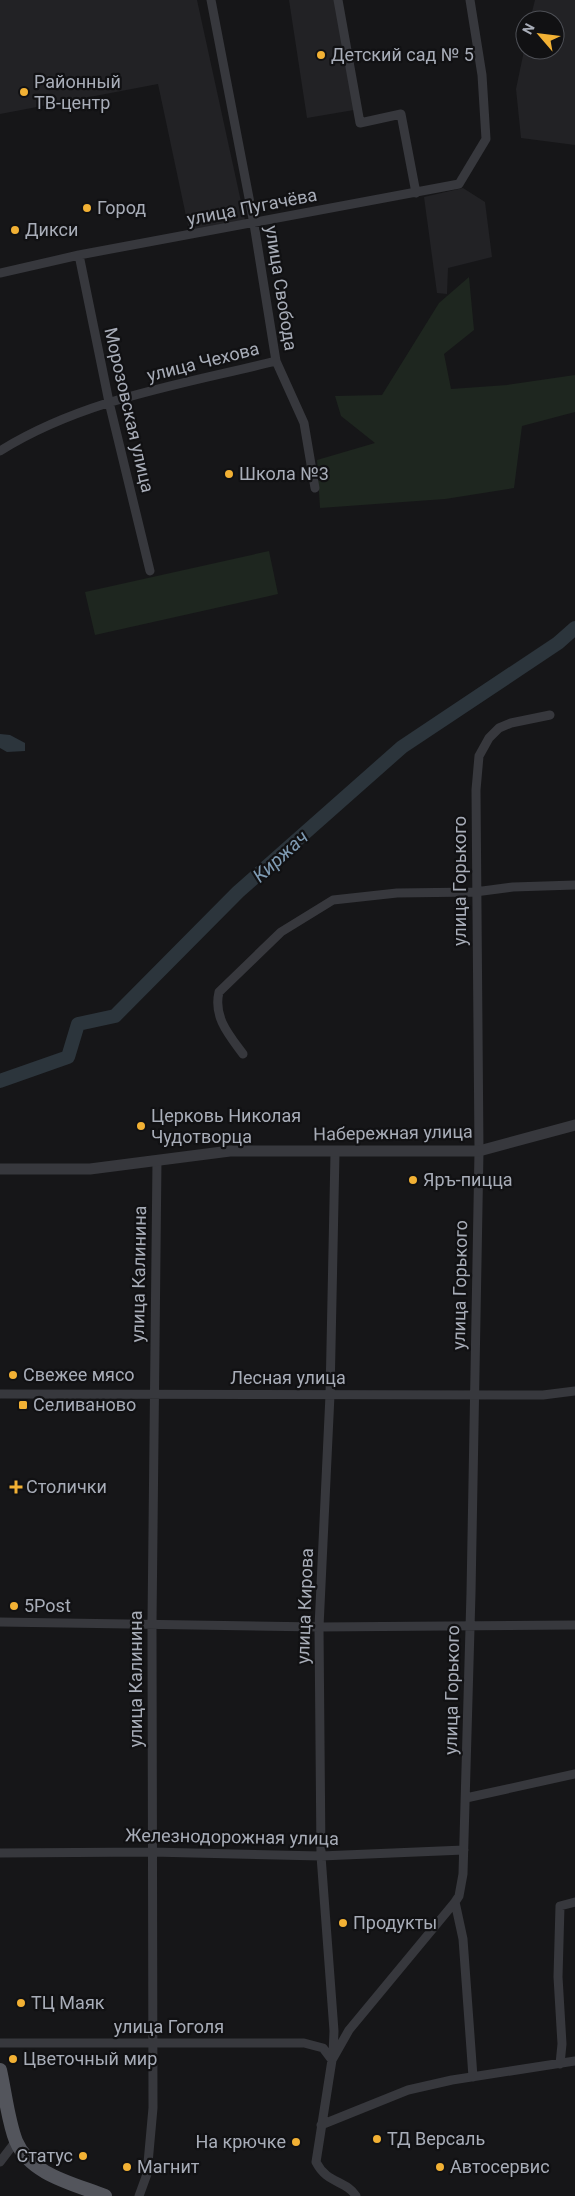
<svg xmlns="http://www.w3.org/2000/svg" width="575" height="2196" font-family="Roboto,sans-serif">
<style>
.built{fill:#222225}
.green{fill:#1e261f}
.water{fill:#2c353c}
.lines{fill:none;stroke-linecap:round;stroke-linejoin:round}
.river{stroke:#2c353c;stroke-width:14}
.minor{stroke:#37383d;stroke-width:9}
.tertiary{stroke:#37383d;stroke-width:11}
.primary{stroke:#53555c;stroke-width:14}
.poi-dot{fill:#f2b134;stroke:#111113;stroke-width:2}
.labels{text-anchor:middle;stroke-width:4.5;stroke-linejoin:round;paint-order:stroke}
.poi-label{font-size:18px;fill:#a8adb8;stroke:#111113;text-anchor:start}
.street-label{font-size:18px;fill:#a8adb8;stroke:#111113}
.water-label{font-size:19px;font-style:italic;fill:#7f9bb3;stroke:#111113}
</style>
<rect width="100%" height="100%" fill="#161618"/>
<path class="built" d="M0,0H197L245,220L189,230L158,84L0,114Z
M289,0H335L354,110L307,118Z
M535,0H575V145L521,138L516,89L525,46V50H555V20H530Z
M463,188L485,202L492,257L448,268L447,294L437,293L424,197Z"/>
<path class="green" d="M469,277L474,330L444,354L451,389L507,385L575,375V412L522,426L514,488L445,499L320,508L317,460L375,443L341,416L335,396L382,395L439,303Z
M269,551L278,594L95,635L85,592Z"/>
<path class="water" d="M0,734L10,735L25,743V751L7,752L0,748Z"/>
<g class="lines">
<path class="river" d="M0,1081L68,1057L78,1024L115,1016L238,892L402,747L558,643L575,628"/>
<path class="minor" d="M211,0L254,224L276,361L304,423L315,488
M338,0L360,123L401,114L416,193
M79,255L109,402L150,571
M0,273L79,255L459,184L486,139L482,75L470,0
M0,451C83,399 183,384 276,361
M243,1054C229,1035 213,1017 219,992L281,932L333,900L397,893L475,892L513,887L575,885
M0,1394L543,1395L575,1391
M0,1622L319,1627L575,1625
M466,1798L575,1774
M0,1853L152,1852L321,1856L464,1850
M455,1902L463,1939L473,2077
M0,2043H304L323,2048L332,2060
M333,2055L334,2031L321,1856L319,1627L330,1395L335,1153
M560,2064L562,2044L558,1977L560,1906L575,1902
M321,2125L408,2090L452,2080L575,2061
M0,2162L16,2141
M139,2196L147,2174L153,2108L152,1623L157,1160
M356,2196C346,2180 327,2184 316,2162L332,2060L349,2030L455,1902L459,1896L463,1874L471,1593L479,1151L476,790L479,756L489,738L499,728L511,723L550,715"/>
<path class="tertiary" d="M0,1169H90L230,1151H479L575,1125"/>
<path class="primary" d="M0,2070C5,2092 8,2121 16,2141C30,2175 75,2184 105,2196"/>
</g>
<g class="poi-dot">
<circle cx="321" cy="55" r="5"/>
<circle cx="24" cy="92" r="5"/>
<circle cx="87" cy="208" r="5"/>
<circle cx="15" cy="230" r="5"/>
<circle cx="229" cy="474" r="5"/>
<circle cx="141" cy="1126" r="5"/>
<circle cx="413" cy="1180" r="5"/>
<circle cx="13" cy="1375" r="5"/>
<rect x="18" y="1400" width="10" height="10" rx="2.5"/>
<path d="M13.5 1479.5h5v5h5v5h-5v5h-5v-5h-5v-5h5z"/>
<circle cx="14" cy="1606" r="5"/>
<circle cx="343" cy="1923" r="5"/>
<circle cx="21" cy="2003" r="5"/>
<circle cx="13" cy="2059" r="5"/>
<circle cx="377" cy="2139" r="5"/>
<circle cx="296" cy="2142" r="5"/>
<circle cx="83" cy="2156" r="5"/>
<circle cx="127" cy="2167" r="5"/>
<circle cx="440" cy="2167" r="5"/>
</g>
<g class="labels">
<g class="poi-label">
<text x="331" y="61">Детский сад № 5</text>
<text x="34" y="88">Районный<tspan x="34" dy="21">ТВ-центр</tspan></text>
<text x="97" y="214">Город</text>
<text x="25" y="236">Дикси</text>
<text x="239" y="480">Школа №3</text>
<text x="151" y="1122">Церковь Николая<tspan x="151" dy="21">Чудотворца</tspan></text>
<text x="423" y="1186">Яръ-пицца</text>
<text x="23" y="1381">Свежее мясо</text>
<text x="33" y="1411">Селиваново</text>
<text x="26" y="1493">Столички</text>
<text x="24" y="1612">5Post</text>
<text x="353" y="1929">Продукты</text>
<text x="31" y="2009">ТЦ Маяк</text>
<text x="23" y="2065">Цветочный мир</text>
<text x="387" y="2145">ТД Версаль</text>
<text x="286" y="2148" text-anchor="end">На крючке</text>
<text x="73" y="2162" text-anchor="end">Статус</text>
<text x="137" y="2173">Магнит</text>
<text x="450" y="2173">Автосервис</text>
</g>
<g class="street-label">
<text transform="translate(252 207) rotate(-11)" y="6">улица Пугачёва</text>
<text transform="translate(281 288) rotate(81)" y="6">улица Свобода</text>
<text transform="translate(203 362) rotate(-14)" y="6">улица Чехова</text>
<text transform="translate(129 410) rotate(77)" y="6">Морозовская улица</text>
<text transform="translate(460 881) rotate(-90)" y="6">улица Горького</text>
<text transform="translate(393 1133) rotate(-1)" y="6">Набережная улица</text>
<text transform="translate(139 1274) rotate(-89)" y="6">улица Калинина</text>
<text transform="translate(460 1285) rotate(-89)" y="6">улица Горького</text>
<text x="288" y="1384">Лесная улица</text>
<text transform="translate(305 1606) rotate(-88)" y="6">улица Кирова</text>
<text transform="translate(136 1679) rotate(-90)" y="6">улица Калинина</text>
<text transform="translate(452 1690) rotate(-89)" y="6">улица Горького</text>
<text transform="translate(232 1837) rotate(1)" y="6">Железнодорожная улица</text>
<text x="169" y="2033">улица Гоголя</text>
</g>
<g class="water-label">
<text transform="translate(280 856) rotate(-42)" y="7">Киржач</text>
</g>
</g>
<g transform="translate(540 35) rotate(298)"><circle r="24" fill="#111113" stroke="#4d4f55"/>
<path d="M0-4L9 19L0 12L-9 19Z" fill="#f2b134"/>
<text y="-8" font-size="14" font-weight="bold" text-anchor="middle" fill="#a8adb8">N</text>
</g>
</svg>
